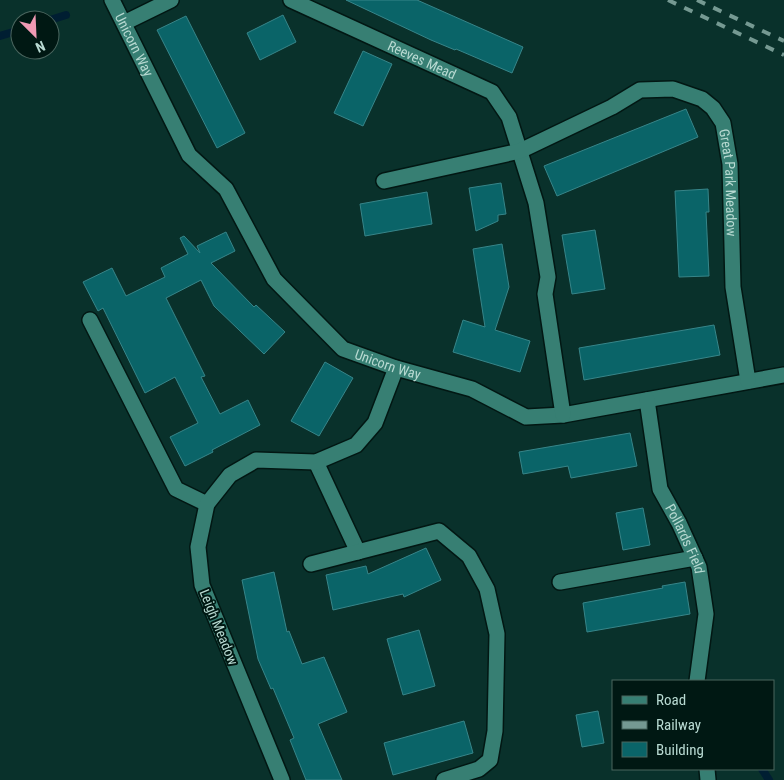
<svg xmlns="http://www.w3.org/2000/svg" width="784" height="780" font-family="'Roboto Condensed',sans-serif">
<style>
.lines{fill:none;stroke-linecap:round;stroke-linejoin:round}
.stream{stroke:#001e32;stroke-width:8}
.building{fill:#0a6468;stroke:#378589}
.minor-casing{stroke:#021713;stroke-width:18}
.minor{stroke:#377f73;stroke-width:15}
.rail{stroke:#759992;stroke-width:4;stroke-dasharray:9 9;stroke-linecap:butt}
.labels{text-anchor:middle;stroke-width:4;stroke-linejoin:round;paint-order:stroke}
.street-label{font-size:14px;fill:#b8dad2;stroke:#001813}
</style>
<rect width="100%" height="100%" fill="#09312b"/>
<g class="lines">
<path class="stream" d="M50,20L66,15
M0,36L20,30
M762,769L769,780"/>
</g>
<path class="building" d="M346,0H417L523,47L512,73L456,49L455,50L431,40Z
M283,15L296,42L260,60L247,33Z
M186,16L245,133L217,148L157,30Z
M363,51L392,64L363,126L334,113Z
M686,109L698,137L557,196L544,166Z
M501,183L506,214L498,215V221L476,231L469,188Z
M708,189L709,212H706L709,276L679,277L675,191Z
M427,192L432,224L365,236L360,204Z
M595,230L605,289L572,294L562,235Z
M226,232L235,251L211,263L254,307L256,305L285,332L264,354L214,306L201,280L166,298L205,376L201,377L220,414L248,400L260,425L212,450L213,452L185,466L170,437L198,423L175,377L145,393L103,308L98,311L83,282L112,268L126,296L165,277L161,268L188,254L180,238L184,236L200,253L197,246Z
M502,244L509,287L495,330L530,341L520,372L453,352L463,320L485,327L473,249Z
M714,325L720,355L584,380L579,348Z
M325,362L353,378L319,436L291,421Z
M630,433L637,466L571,478L568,466L523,474L519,452Z
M643,508L650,545L623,550L616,513Z
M426,548L441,580L404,597L403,594L333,610L326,575L366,566L368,574Z
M274,572L287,632L289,631L302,664L324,657L347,712L318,724L342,780H306L290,740L294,738L273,688L271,689L258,659L242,580Z
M685,582L690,614L587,632L583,603L663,588L662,586Z
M419,630L435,686L403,695L387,639Z
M598,711L604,743L582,747L576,715Z
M464,721L473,753L393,775L384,743Z"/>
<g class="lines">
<g class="minor-casing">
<g id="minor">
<path id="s1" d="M112,0L189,155L226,189L274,279L343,349L396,368L472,389L526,417L563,415L784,375"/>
<path id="s2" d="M291,0L492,92L509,117L536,203L548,277L545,294L563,415"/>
<path d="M124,23L171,0"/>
<path id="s3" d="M384,181L520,151L612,107L640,90L673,89L702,99L713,108L723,123L730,164L733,287L748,381"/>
<path d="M90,320L176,489L207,504"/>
<path id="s4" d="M647,400L660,489L679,523L699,567L706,614L697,681"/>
<path d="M316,462L358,552"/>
<path d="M311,564L439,531L469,556L487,589L497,634L495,731L490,760L479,769L444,780"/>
<path d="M560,582L695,558"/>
<path d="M707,769L708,780"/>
<path d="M282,780L202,585L198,547L207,504L230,475L256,460L316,462L356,445L375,423L396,368"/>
</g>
</g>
<use href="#minor" class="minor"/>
<path class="rail" d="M668,0L784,55
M697,0L784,41"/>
</g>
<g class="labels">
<g class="street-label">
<text dy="5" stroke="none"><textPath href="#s1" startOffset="50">Unicorn Way</textPath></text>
<text dy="5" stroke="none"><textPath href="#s2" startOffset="144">Reeves Mead</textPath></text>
<text dy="5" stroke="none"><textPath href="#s3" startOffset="430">Great Park Meadow</textPath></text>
<text dy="5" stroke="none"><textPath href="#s1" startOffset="471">Unicorn Way</textPath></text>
<text dy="5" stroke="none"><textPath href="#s4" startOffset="146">Pollards Field</textPath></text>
<text transform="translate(219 627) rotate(68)" y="5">Leigh Meadow</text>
</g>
</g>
<rect x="612" y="680" width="162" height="90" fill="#001813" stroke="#4a665f"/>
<rect x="622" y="696" width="25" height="8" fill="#377f73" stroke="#4a665f"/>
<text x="656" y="705" font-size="15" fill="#b8dad2">Road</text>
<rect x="622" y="721" width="25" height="8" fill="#759992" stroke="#4a665f"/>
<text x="656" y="730" font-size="15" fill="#b8dad2">Railway</text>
<rect x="622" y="742" width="25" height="15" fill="#0a6468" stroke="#4a665f"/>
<text x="656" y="755" font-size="15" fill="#b8dad2">Building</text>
<g transform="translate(35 35) rotate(156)"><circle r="24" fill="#001813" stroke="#4a665f"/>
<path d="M0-4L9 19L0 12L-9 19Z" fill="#f09ab4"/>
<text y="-8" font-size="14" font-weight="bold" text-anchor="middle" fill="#b8dad2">N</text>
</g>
</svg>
